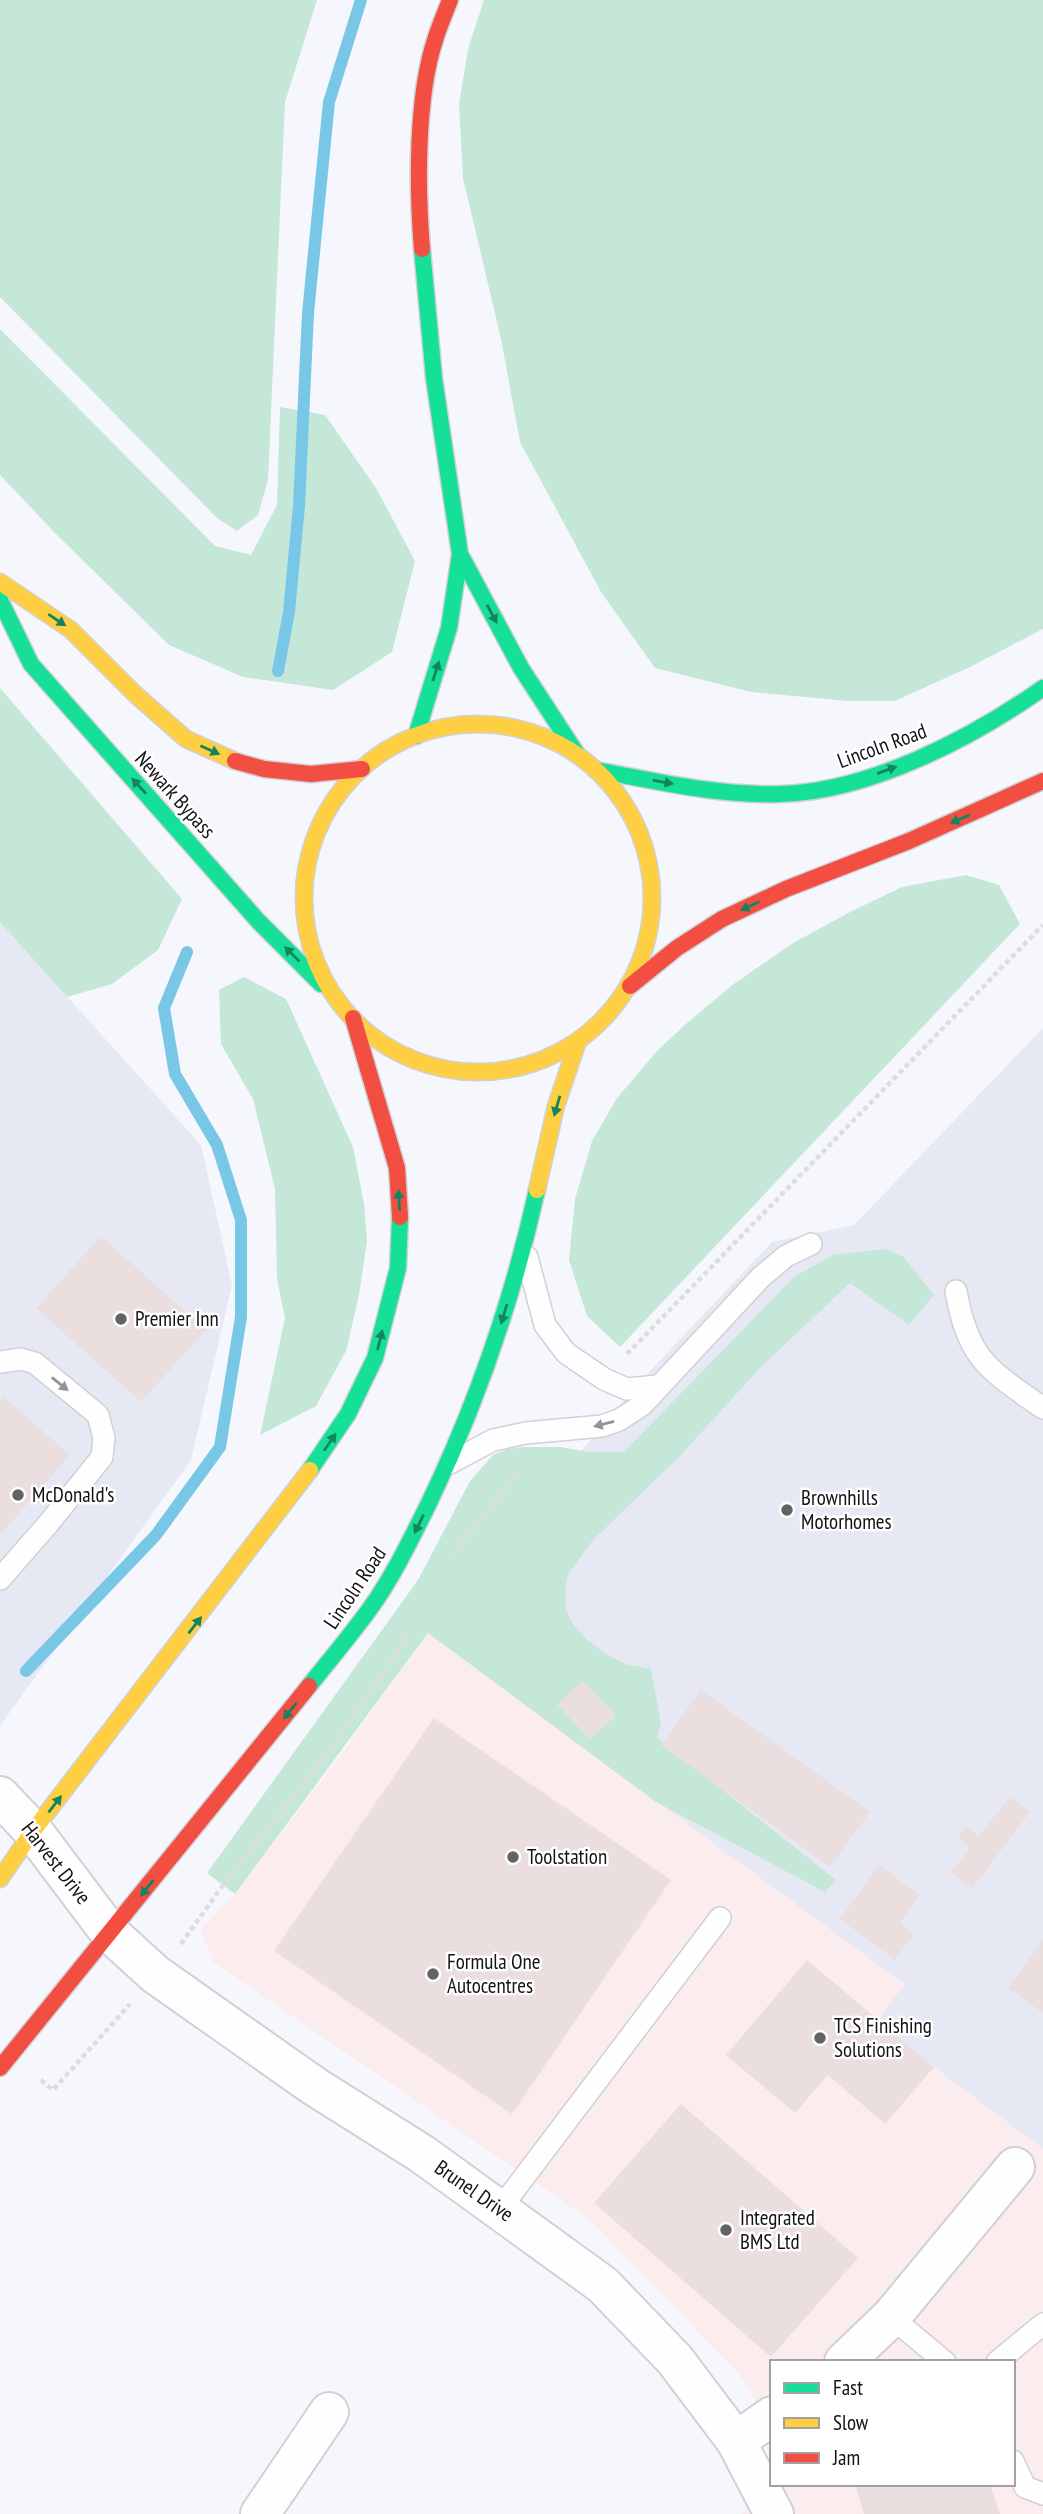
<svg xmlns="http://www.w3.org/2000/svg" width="1043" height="2514" font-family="'PT Sans Narrow',sans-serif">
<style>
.built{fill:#e6e8f4}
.industrial{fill:#fbeded}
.green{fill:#c5e7d7}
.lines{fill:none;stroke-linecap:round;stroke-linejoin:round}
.stream{stroke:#79c7e7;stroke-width:12}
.building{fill:#eadfde}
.lane-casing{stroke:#d0d1d5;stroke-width:24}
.street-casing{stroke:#d0d1d5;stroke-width:42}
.fast-casing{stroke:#d0d1d5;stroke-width:19}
.slow-casing{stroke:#d0d1d5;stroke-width:19}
.jam-casing{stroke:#d0d1d5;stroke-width:19}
.path{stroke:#dcddde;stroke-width:4.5;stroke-dasharray:5 3.5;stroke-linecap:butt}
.lane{stroke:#fefeff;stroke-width:21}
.street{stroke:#fefeff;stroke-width:38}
.fast{stroke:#16e098;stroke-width:16}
.slow{stroke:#ffcf43;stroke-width:16}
.jam{stroke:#f24e42;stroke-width:16}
.oneway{fill:#15845e}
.oneway2{fill:#949497}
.poi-dot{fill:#626367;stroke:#fff;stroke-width:2.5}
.labels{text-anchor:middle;stroke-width:5;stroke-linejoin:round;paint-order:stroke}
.street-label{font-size:21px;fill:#131317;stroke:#fff}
.poi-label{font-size:21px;fill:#131317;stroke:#fff;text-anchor:start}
</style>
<rect width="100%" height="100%" fill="#f6f7fc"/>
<path class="built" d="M0,922L201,1145L232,1285L191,1460L0,1726Z
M1043,1028V2149L934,2067L878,2020L904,1984L428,1633L635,1387L772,1242L854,1225Z"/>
<path class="industrial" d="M428,1633L904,1984L879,2020L934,2067L1043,2149V2514H740L786,2484H1013V2362H772V2427L738,2373L590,2220L214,1963L200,1930L235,1894L342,1753Z"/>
<path class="green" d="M0,0H317L285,102L268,480L258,515L237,531L217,518L0,297Z
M484,0H1043V629L970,667L895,701H848L751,692L655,668L601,592L520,442L501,339L463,178L459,104L468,49Z
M0,329L215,546L251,555L277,505L280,407L325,415L376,488L415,561L392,652L333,690L243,677L169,645L55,533L0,475Z
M0,688L182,899L158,950L112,984L67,997L0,922Z
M966,875L999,885L1020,924L620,1347L587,1316L569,1260L575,1199L592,1141L617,1098L657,1051L686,1024L731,986L793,943L854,910L902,887Z
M244,977L286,999L353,1147L364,1204L367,1241L359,1295L346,1351L316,1406L260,1435L285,1318L277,1279L275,1189L253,1099L221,1044L219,990Z
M886,1249L904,1257L934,1295L909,1325L850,1283L760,1368L679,1457L593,1540L568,1574L565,1591L566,1610L573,1624L587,1640L606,1654L625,1664L651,1669L661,1724L657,1738L836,1880L825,1892L656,1802L428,1633L235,1894L207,1873L418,1580L470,1481L493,1455L507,1449L523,1447H560L588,1452H624L794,1277L833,1255Z"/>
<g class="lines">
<path class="stream" d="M278,671L289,612L299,506L308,313L329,102L361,0
M26,1671L156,1535L220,1447L241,1317V1220L217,1145L175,1074L164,1008L187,952"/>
</g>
<path class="building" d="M101,1236L206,1330L141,1402L36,1308Z
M4,1397L70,1455L0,1535V1402Z
M582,1681L616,1715L590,1739L557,1705Z
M701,1690L870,1812L830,1867L661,1745Z
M434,1718L671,1880L512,2114L274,1951Z
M1010,1797L1030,1812L972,1889L951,1873L970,1847L958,1838L966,1826L979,1836Z
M879,1865L920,1895L900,1923L914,1934L895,1960L840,1919Z
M1043,1940V2013L1008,1988Z
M807,1960L934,2067L885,2124L828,2075L795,2113L726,2055Z
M681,2104L858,2258L771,2357L594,2203Z
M855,2484H990L1000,2514H864Z"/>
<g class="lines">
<g class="lane-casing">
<path id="lane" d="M527,1257L545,1325L566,1353L604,1379L627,1389L658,1386
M956,1291C968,1360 989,1370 1043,1408
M0,1362L21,1359L35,1363L98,1415L104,1438L102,1457L48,1524L0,1579
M450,1463L493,1440L526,1433L602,1426L619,1420L642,1405L761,1277L786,1256L811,1244
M500,2209L720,1918
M891,2317L945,2362
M997,2362L1043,2324
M1013,2461L1025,2487L1043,2494"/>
</g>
<g class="street-casing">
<path id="street" d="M0,1796L33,1831L110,1933L155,1974L314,2086L422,2154L603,2285L675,2360L736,2441L774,2514
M844,2362L891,2317L1015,2167
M736,2441L772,2416
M260,2514L329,2412"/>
</g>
<g class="fast-casing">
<path id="fast" d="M460,554L521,668L577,754
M0,600L31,664L259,922L321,984
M416,736L449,628L460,554L434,378L422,249
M596,770C656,781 718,796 780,794C869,792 972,738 1043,688
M310,1470L348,1414L375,1358L398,1268L400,1217
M309,1686C329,1661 350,1636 369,1610C393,1577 411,1539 429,1503C477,1403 513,1298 537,1190"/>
</g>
<g class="slow-casing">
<path id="slow" d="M0,582L71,630L136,695L186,739L235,761
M304 898a174 174 0 1 1 348 0a174 174 0 1 1-348 0Z
M537,1190L556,1106L578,1041
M0,1879L33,1831L310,1470"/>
</g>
<g class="jam-casing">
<path id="jam" d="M422,249C417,188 416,98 435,40C439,27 445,13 450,0
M235,761L264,769L311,774L362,769
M630,986L677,948L722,919L786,889L909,841L1043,781
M353,1018L397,1168L400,1217
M0,2068L309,1686"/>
</g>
<path class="path" d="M627,1354L1043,925
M451,1558L521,1468
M181,1944L218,1892L332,1748L395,1656L407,1631
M41,2080L53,2090L130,2004"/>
<use href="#lane" class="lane"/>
<use href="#street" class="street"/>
<use href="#fast" class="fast"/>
<use href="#slow" class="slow"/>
<use href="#jam" class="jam"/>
</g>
<defs><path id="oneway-solid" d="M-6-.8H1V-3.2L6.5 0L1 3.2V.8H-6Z" transform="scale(1.75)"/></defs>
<g class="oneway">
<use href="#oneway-solid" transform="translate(492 614) rotate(62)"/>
<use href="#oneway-solid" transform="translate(57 620) rotate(34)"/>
<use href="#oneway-solid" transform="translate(436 671) rotate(-72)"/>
<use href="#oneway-solid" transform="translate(210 750) rotate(24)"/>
<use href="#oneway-solid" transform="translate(887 770) rotate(-20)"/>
<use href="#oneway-solid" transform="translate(663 782) rotate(10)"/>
<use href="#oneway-solid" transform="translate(139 786) rotate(-132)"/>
<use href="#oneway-solid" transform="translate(960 819) rotate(157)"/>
<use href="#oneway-solid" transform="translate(750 906) rotate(155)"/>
<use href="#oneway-solid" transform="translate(292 954) rotate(-135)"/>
<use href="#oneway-solid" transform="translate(557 1106) rotate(106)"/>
<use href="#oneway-solid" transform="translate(399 1200) rotate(-94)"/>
<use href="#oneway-solid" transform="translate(504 1314) rotate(107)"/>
<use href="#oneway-solid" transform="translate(380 1340) rotate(-76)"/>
<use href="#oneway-solid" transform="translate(330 1442) rotate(-56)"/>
<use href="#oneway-solid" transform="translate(419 1524) rotate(116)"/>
<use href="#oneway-solid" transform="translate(195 1625) rotate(-52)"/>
<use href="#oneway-solid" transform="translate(290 1711) rotate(129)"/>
<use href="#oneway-solid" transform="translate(55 1804) rotate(-52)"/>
<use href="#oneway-solid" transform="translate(147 1888) rotate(129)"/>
</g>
<g class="oneway2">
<use href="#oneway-solid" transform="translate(60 1384) rotate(39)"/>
<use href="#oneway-solid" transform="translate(604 1424) rotate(166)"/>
</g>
<g class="poi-dot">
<circle cx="121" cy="1319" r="7"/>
<circle cx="18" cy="1495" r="7"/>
<circle cx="787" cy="1510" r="7"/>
<circle cx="513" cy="1857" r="7"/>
<circle cx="433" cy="1974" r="7"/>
<circle cx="820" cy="2038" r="7"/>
<circle cx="726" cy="2230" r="7"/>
</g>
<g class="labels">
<g class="street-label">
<text transform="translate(882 746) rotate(-20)" y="7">Lincoln Road</text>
<text transform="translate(175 795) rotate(48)" y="7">Newark Bypass</text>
<text transform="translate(355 1588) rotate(-56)" y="7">Lincoln Road</text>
<text transform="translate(56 1863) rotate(52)" y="7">Harvest Drive</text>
<text transform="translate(474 2191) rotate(35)" y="7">Brunel Drive</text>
</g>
<g class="poi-label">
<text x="135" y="1326">Premier Inn</text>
<text x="32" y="1502">McDonald's</text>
<text x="801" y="1505">Brownhills<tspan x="801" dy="24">Motorhomes</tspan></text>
<text x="527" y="1864">Toolstation</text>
<text x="447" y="1969">Formula One<tspan x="447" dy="24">Autocentres</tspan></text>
<text x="834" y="2033">TCS Finishing<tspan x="834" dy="24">Solutions</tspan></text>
<text x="740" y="2225">Integrated<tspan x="740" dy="24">BMS Ltd</tspan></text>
</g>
</g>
<rect x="770" y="2360" width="245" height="126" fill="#ffffff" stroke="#a1a1a2" stroke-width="2"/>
<rect x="784" y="2383" width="35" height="10" fill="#16e098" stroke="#a1a1a2" stroke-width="2"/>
<text x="833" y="2395" font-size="21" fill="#131317">Fast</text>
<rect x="784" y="2418" width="35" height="10" fill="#ffcf43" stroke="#a1a1a2" stroke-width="2"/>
<text x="833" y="2430" font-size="21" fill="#131317">Slow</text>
<rect x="784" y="2453" width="35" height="10" fill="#f24e42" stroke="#a1a1a2" stroke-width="2"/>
<text x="833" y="2465" font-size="21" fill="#131317">Jam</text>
</svg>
